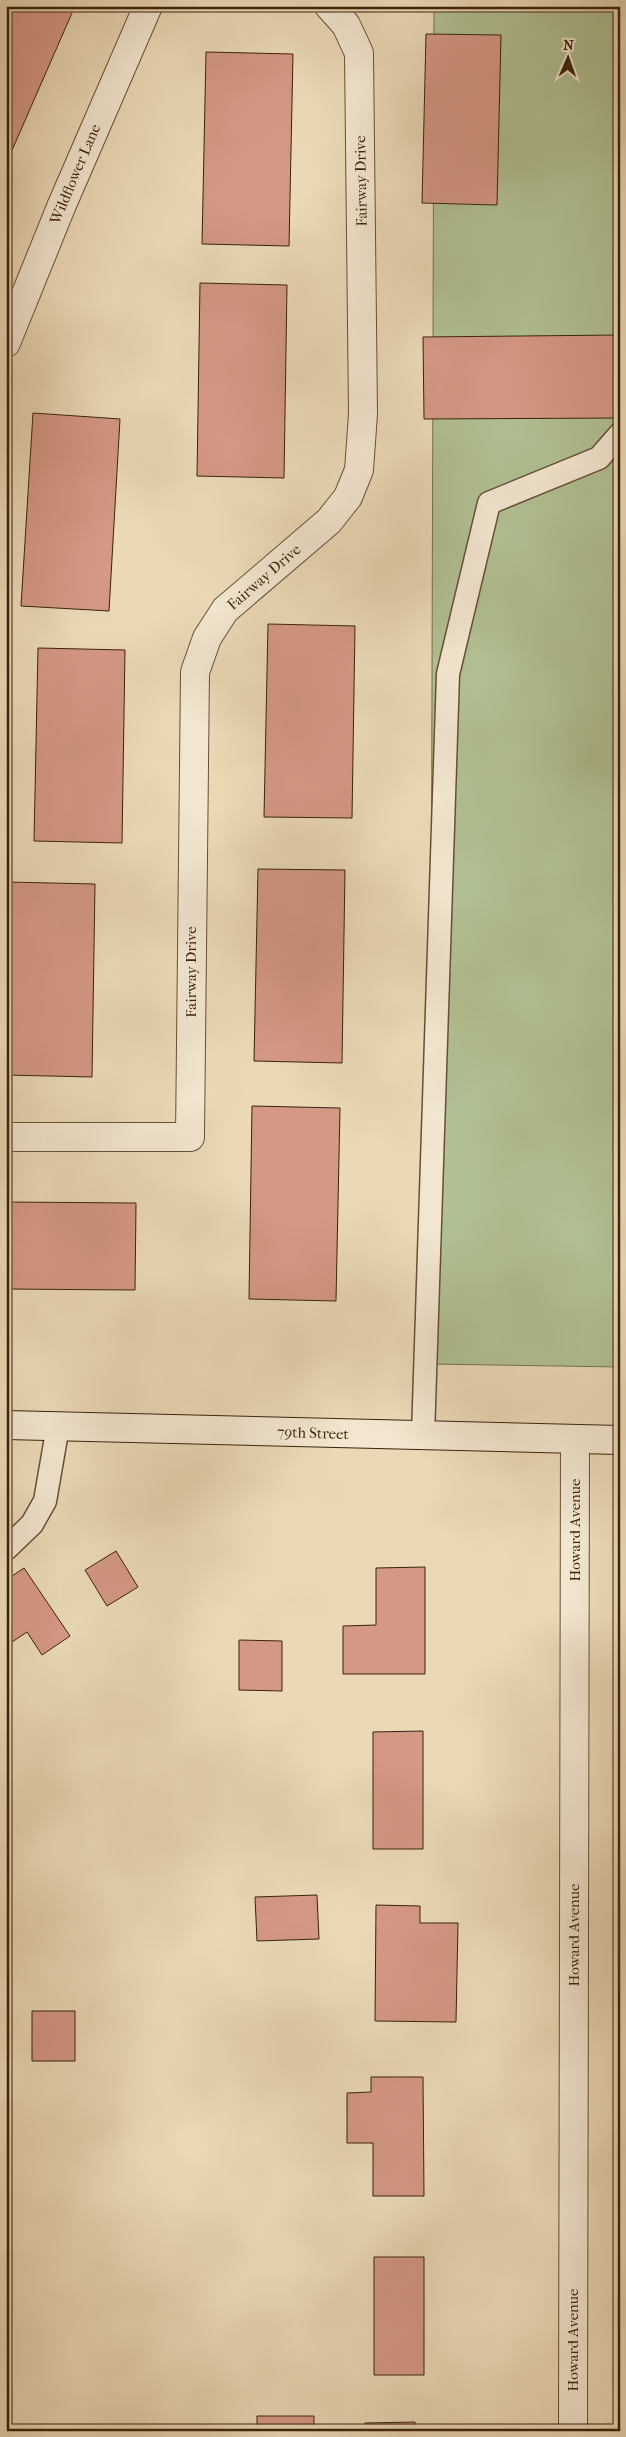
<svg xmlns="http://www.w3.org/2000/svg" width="626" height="2437" font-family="'IM FELL French Canon',serif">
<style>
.green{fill:#b1c093;stroke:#75724e}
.building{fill:#d59885;stroke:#39230a}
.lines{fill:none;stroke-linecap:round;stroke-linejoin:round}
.lane-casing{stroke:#665035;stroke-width:25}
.street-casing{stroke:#665035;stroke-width:30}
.secondary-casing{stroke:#39230a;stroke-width:30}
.lane{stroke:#f2e6d0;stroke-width:22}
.street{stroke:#f2e6d0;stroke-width:28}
.secondary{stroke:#f2e6d0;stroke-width:28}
.labels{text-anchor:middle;stroke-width:4;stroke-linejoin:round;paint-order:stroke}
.street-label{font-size:15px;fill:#39230a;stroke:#f2e6d0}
</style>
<rect width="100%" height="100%" fill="#ebd9b6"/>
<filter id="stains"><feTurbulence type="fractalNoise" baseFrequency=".004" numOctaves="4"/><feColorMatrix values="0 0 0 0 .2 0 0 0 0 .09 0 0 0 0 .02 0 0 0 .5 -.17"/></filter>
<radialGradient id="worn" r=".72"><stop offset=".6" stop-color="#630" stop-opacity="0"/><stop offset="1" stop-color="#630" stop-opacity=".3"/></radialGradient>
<path class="green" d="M434,6H620V1367L430,1364Z"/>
<path class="building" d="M6,6H75L6,164Z
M426,34L501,35L497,205L422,203Z
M206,52L293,54L289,246L202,244Z
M200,283L287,285L284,478L197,476Z
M620,335V418L424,419L423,337Z
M33,413L120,419L109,611L21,606Z
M268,624L355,626L352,818L264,817Z
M38,648L125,650L122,843L34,841Z
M258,869L345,870L342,1063L254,1061Z
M8,882L95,884L92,1077L6,1075Z
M252,1106L340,1108L336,1301L249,1299Z
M6,1202L136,1203L135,1290L6,1289Z
M116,1551L138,1587L107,1606L85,1570Z
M425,1567V1674H343V1626L376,1625V1568Z
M24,1568L70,1636L42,1655L27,1632L6,1646V1580Z
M239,1640L282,1641V1691L239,1690Z
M423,1731V1849H373V1732Z
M317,1895L319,1939L257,1941L255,1897Z
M376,1905L420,1906V1923H458L456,2022L375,2021Z
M32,2011H75V2061H32Z
M371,2077H423L424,2196H373V2143H347V2093L371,2092Z
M374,2257H424V2375H374Z
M257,2416H314V2431H257Z
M415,2422V2431H365V2423Z"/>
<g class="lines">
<g class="lane-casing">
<path id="lane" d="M423,1436L448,674L489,503L599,458L620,434
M6,1549L32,1524L45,1501L58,1426"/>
</g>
<g class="street-casing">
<path id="street" d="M6,343L61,207L148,6
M6,1137H190L195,672L207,638L225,610L329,521L348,497L359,470L363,414L359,53L346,25L329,6
M573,2431L575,1440"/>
</g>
<g class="secondary-casing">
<path id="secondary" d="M6,1425L620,1440"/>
</g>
<use href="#lane" class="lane"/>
<use href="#street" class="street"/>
<use href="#secondary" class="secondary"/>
</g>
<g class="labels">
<g class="street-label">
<text transform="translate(75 174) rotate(-67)" y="5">Wildflower Lane</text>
<text transform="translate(361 181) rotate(-91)" y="5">Fairway Drive</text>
<text transform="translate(264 577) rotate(-41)" y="5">Fairway Drive</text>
<text transform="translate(191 972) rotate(-90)" y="5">Fairway Drive</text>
<text transform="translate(313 1433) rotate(2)" y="5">79th Street</text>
<text transform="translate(575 1530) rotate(-90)" y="5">Howard Avenue</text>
<text transform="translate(574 1935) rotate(-90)" y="5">Howard Avenue</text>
<text transform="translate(573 2340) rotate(-90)" y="5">Howard Avenue</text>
</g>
</g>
<rect width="626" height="2437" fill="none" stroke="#ebd9b6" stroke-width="25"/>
<rect x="8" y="8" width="611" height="2422" fill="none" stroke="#39230a" stroke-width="2.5"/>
<rect x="12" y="12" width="601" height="2412" fill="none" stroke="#39230a"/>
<g transform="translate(568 58) rotate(2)" stroke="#f2e6d0" stroke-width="4" paint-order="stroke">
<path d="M0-4L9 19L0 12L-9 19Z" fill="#39230a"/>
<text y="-8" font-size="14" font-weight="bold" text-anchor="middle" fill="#39230a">N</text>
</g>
<rect width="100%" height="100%" filter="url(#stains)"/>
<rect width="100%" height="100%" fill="url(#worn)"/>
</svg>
